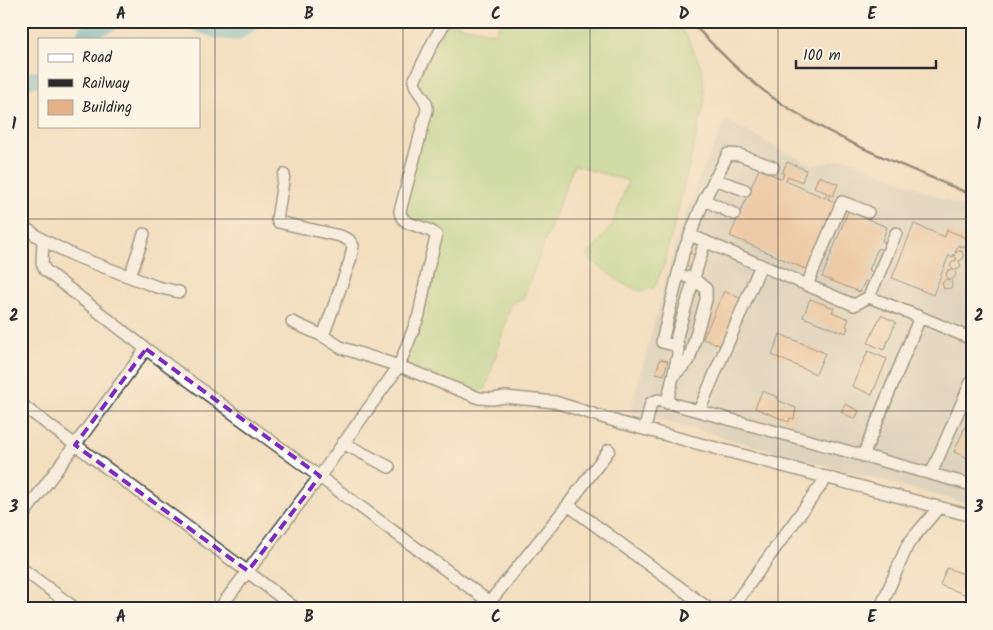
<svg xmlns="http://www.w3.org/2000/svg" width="993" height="630" font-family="Kalam,sans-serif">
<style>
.industrial{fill:#c5c5b8}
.grass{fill:#a6d786;stroke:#688158}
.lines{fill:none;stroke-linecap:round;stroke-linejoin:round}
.river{stroke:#47afc6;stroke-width:16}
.building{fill:#e5b189}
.minor-casing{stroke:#494641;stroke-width:14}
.minor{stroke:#fff;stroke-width:11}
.rail{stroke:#2b2b2b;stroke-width:2.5}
.marked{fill:none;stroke:#7b2cbf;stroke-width:4;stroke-dasharray:10 6;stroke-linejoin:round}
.grid{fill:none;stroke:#2b2b2b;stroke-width:1;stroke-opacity:0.55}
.neatline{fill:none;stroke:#2b2b2b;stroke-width:2}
.grid-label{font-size:16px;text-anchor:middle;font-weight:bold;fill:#2b2b2b}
</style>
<rect width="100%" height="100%" fill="#fcf5e5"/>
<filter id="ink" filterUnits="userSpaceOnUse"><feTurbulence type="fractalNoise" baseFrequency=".02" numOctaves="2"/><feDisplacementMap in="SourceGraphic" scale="10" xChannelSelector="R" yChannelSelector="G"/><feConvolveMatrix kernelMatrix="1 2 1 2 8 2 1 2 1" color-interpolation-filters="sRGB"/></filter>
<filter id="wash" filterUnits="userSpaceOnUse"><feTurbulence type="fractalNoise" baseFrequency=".0096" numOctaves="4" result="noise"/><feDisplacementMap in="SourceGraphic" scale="20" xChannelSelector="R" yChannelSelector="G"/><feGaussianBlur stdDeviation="1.12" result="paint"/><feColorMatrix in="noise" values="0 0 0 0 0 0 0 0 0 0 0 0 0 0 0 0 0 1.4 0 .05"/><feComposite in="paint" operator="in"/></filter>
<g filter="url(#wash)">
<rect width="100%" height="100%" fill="#f3dec0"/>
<path class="industrial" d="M726,120L779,149L814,166L846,158L972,211V505L630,412L677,239L696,185Z"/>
<path class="grass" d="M503,21H672L686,35L702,69L705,101L664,265L654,288L641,291L623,284L587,257L613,224L628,181L574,165L523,299L511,304L486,388L477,393L399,364L437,238L400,223L426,110L413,98L411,89L446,24H453L494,33Z"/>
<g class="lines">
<path class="river" d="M190,21L218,31L236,33L255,21
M82,39L86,32L117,21
M21,81L39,78"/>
</g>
<g id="blocks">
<path class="building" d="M787,162L806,170L802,182L788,176L786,181L825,198L827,193L814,187L819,176L838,184L833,196L830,194L828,199L836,203L810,271L730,236L759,169L782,179L784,174L782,173Z
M848,211L887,227L882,241L885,242L882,250L878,248L869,270L873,272L869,282L865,281L860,292L822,277Z
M914,224L945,237L947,230L972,240V250L958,245L955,253L959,251H962L964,258L959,261L961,266L959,269L955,270L956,275L951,281L952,286L951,288L944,289L942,283L946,279L950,280L946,275L948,270H954L950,266L953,261L957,260L954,254L953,257L949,255L933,295L892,278Z
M689,253L696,255L692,268L685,266Z
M724,291L742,299L722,346L703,339Z
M21,295H28L21,306Z
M810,299L834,308L832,312L849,319L846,326L848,327L846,333L842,331L841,332L803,317Z
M881,315L896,322L884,350L868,343Z
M780,334L825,353L816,374L772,355Z
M868,351L887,359L872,395L852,386Z
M660,359L668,361L664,375L656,373Z
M762,391L778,397L777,400L796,408L794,419L790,418L789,422L755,408Z
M845,404L859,411L855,419L841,412Z
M972,411V460L954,452Z
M947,568L972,577V582L967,595L940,585Z"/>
</g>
</g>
<g filter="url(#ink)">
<use href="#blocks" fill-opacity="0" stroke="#494641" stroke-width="1"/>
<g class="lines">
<g class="minor-casing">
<path id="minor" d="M284,175L277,220L278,222L340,236L349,240L353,246L350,261L323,336L342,348L399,366L479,398L493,399L505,397L555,402L621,423L972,516
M714,179L745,190
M704,200L734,214
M21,225L43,240L42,263L45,270L146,349L499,609
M690,235L854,305L869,297L920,317
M43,240L75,256L157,287L179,292
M130,276L144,234
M807,285L842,202L868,212
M869,297L896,233
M292,322L323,336
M678,346L662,342L683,253L704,200L728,154L740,155L773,167
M673,376L689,360L706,300V289L694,279L687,277
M667,403L678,355L677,336L705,241
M21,404C112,474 206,538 296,609
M699,411L761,265
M645,429L651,403L658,400L972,485
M343,443L389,467
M863,456L920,317L972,339
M931,474L972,380
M568,505L709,609
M21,518L146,349
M21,568L76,609
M219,609L320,476L399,366L419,315L428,268L436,238V235C426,224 401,228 400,211L427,110C428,98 416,93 414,81L434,40L446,21
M484,609L568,505L609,450
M731,609L827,477
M880,609L908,544L939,507"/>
</g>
<use href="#minor" class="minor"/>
<path class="rail" d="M690,21C721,53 752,86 790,109C846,145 911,168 972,195"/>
</g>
</g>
<path d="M0 0H993V630H0ZM146,349L320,476L248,571L75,445Z" fill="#f3dec0" fill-opacity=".55" fill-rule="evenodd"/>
<path class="marked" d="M146,349L320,476L248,571L75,445Z"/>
<path class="grid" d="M215,21V609M403,21V609M590,21V609M778,21V609M21,219H972M21,411H972"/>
<rect width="993" height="630" fill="none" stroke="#fcf5e5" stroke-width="55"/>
<rect x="38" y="38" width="162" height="90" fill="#fcf5e5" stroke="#a8a49b"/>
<rect x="48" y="54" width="25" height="8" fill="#ffffff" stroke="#a8a49b"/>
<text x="82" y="62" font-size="15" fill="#2b2b2b">Road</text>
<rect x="48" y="79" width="25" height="8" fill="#2b2b2b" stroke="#a8a49b"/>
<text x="82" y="88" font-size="15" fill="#2b2b2b">Railway</text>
<rect x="48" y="100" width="25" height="15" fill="#e5b189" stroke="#a8a49b"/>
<text x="82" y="112" font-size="15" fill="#2b2b2b">Building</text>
<path d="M796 60v8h140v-8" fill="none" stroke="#2b2b2b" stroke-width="2.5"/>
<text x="803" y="60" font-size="15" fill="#2b2b2b" stroke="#fcf5e5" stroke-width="4" paint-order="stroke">100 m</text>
<rect x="28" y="28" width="938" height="574" class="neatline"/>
<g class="grid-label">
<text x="121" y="19">A</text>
<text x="309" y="19">B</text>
<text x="496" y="19">C</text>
<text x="684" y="19">D</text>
<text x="872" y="19">E</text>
<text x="14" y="129">1</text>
<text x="979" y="129">1</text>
<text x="14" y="321">2</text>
<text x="979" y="321">2</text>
<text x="14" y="512">3</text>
<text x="979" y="512">3</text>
<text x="121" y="622">A</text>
<text x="309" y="622">B</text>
<text x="496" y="622">C</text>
<text x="684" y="622">D</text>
<text x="872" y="622">E</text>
</g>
</svg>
